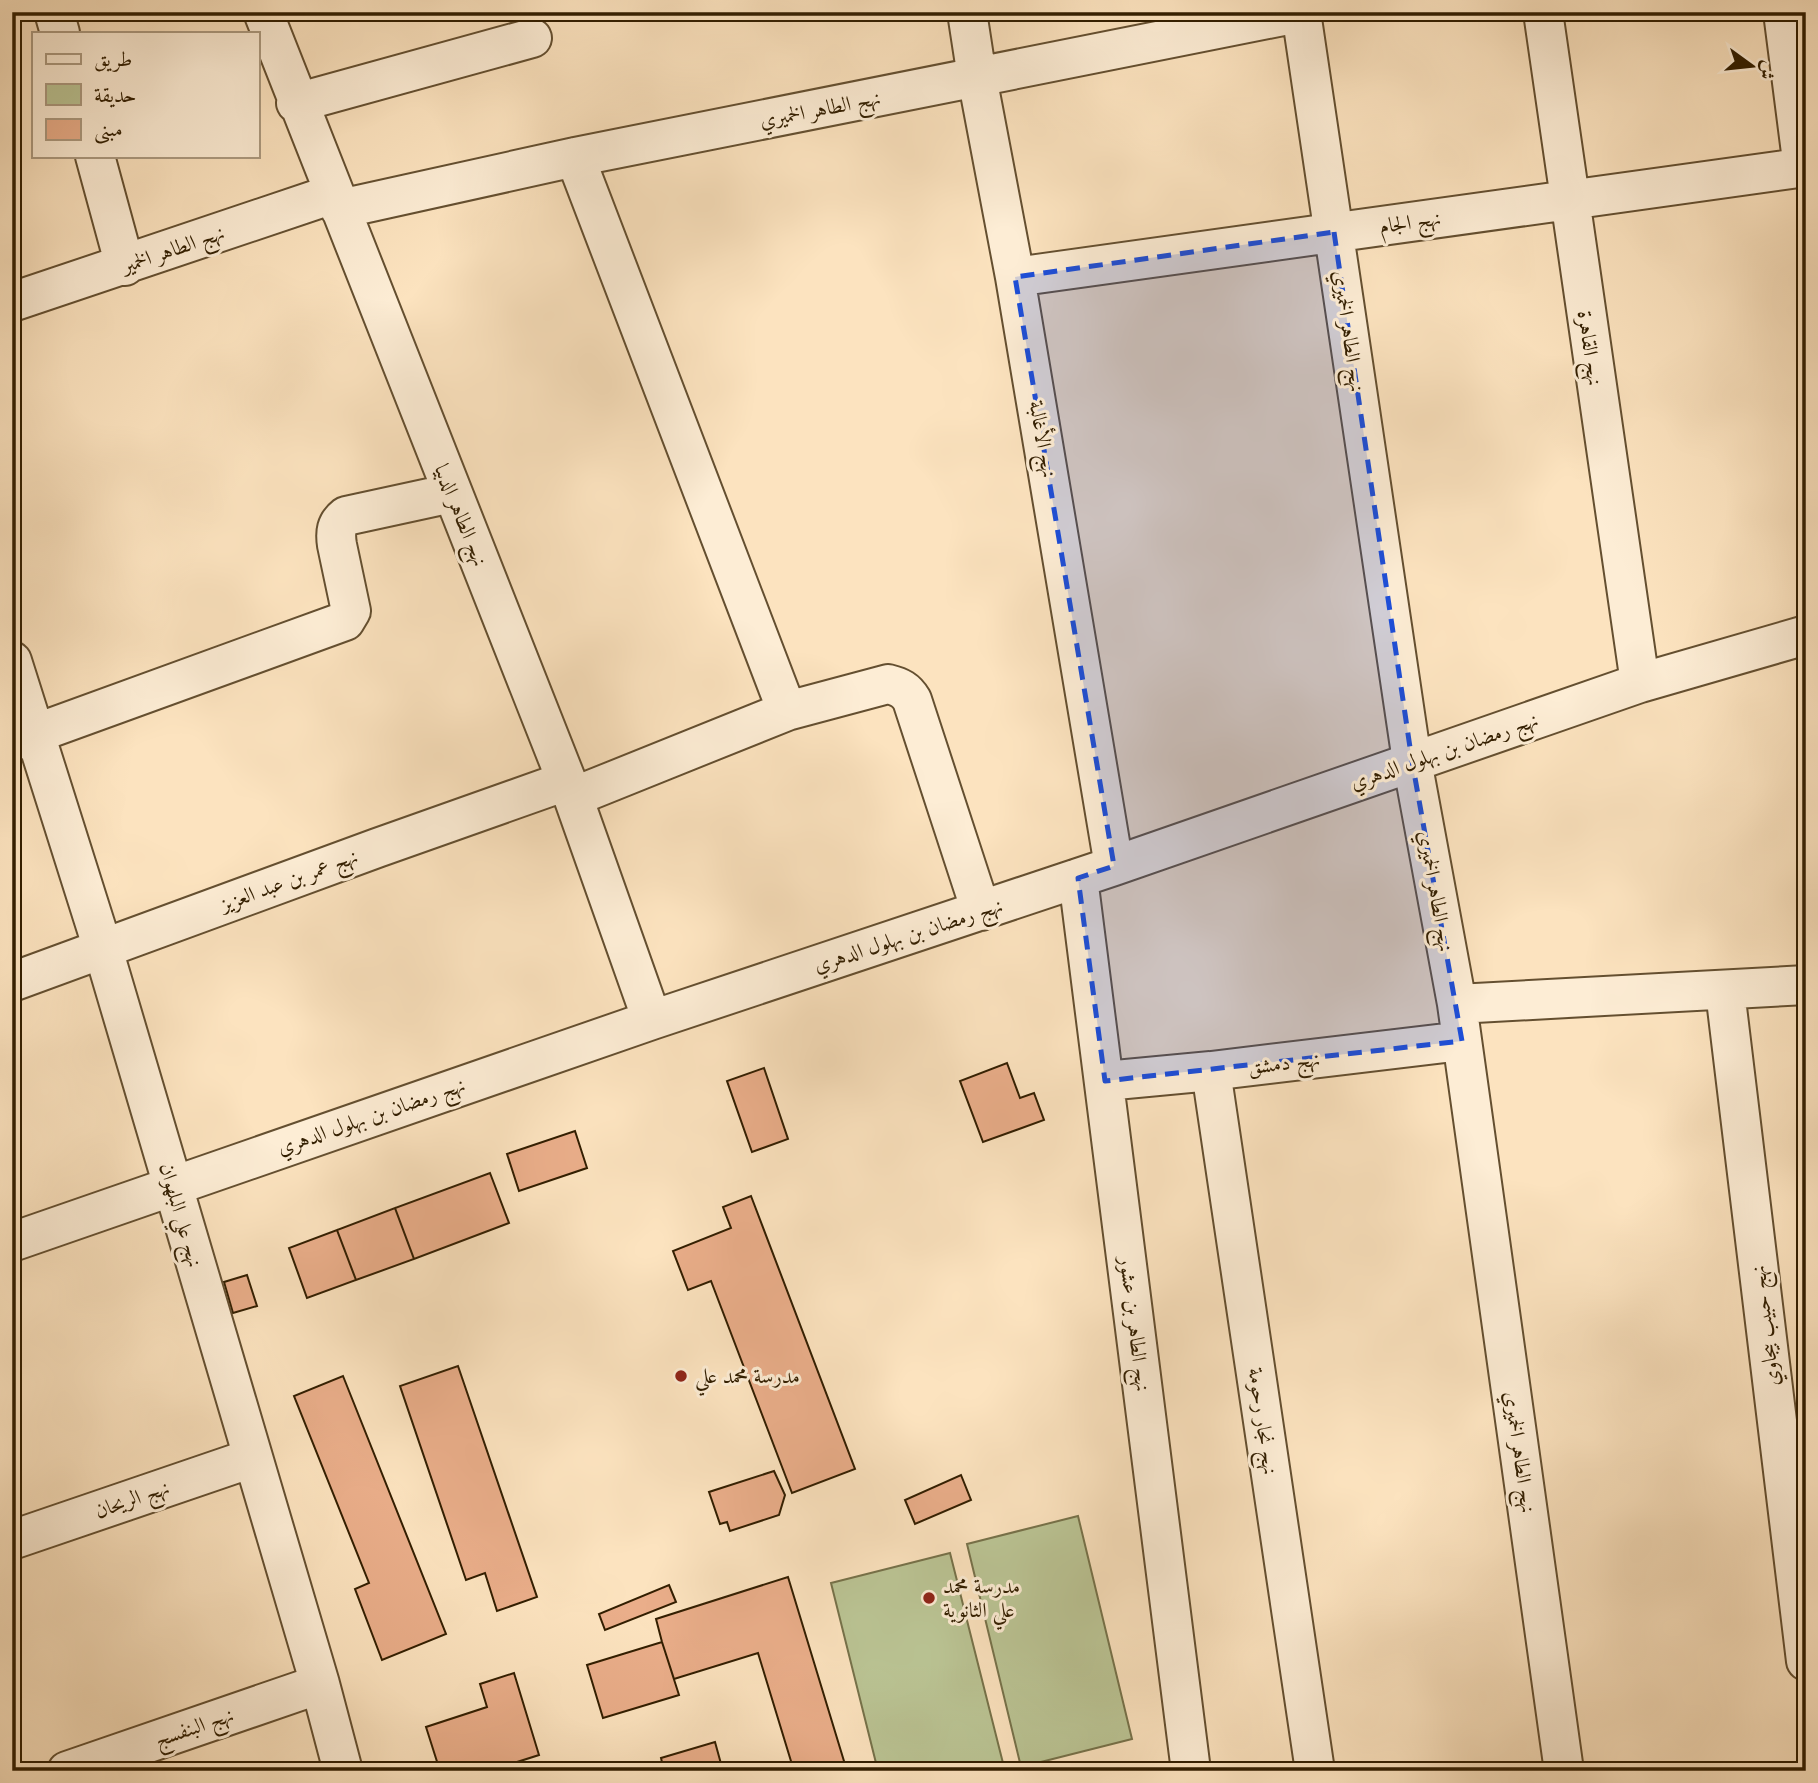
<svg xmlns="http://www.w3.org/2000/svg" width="1818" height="1783" font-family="'Libre Caslon Text',Amiri,serif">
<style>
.green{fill:#bbc595;stroke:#76724a;stroke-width:2}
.building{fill:#eaae8a;stroke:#321e00;stroke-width:2}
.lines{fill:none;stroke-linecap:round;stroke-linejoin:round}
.minor-casing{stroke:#644f30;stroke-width:42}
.minor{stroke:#fdedd5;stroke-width:38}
.marked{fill:#1d4ed8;fill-opacity:0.2;stroke:#1d4ed8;stroke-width:5;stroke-dasharray:14 9;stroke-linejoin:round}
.poi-dot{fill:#8f2418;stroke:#fdedd5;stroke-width:2.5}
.labels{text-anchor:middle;stroke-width:6;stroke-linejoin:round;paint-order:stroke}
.street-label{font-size:21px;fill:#321e00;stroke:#fdedd5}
.poi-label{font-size:21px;fill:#321e00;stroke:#fdedd5;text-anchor:start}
</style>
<rect width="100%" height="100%" fill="#fce3bf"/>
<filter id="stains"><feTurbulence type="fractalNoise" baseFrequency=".00286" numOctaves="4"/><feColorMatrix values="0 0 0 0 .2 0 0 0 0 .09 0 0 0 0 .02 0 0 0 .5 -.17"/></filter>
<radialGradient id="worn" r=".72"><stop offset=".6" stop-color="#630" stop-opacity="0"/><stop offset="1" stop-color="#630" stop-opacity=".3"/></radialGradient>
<path class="green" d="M1078,1516L1132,1739L1021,1767L967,1544Z
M950,1553L1005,1771H878L831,1583Z"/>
<path class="building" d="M1007,1063L1020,1098L1034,1093L1044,1120L983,1142L960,1081Z
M764,1068L788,1139L752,1152L727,1081Z
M575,1131L587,1168L519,1191L507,1154Z
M490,1173L509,1223L414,1259L395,1208Z
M751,1196L855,1469L792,1493L711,1281L688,1290L673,1251L731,1228L723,1207Z
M395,1208L414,1259L356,1280L337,1230Z
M337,1230L356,1280L307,1298L289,1248Z
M247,1275L257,1306L233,1313L224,1282Z
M458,1366L537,1597L497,1611L485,1573L466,1580L400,1386Z
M343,1376L446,1634L382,1660L355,1589L369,1583L294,1396Z
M774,1471L785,1495L779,1515L730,1531L727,1522L720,1524L709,1492Z
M961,1475L971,1500L915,1524L905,1500Z
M788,1577L847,1771H794L758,1653L674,1679L662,1642L656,1619Z
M669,1585L676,1602L605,1630L599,1614Z
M662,1642L679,1695L603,1718L587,1665Z
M514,1673L539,1755L489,1771H440L426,1727L487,1707L480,1684Z
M715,1742L723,1771H664L661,1758Z"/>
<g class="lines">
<g class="minor-casing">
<path id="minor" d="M54,12L60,33
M263,12L573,797L652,1020
M967,12L977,77L1015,277L1114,866
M1301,12L1412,761L1457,1004L1564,1771
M1543,12L1640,683
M1783,12L1803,168
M296,103L532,38
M95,156L125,266
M575,157L787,711
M340,209L575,157L1303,12
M1015,277L1806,167
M12,302L333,194
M12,661L103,949L320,1684L343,1771
M12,742L345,621L351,611L337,545C335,532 336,524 346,516L452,493
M573,797L787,711L888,684C900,687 906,690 912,700L981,911
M1078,878L1191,1771
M12,982L377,848L566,781
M1725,991L1806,1661
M1457,1004L1806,985
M1211,1071L1315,1771
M1105,1081L1211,1071L1462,1041
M12,1242L652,1020L1114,866L1640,683L1806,635
M12,1540L252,1458
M67,1771L320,1684"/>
</g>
<use href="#minor" class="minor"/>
</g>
<path class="marked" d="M1334,232L1412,761L1462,1041L1105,1081L1078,878L1114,866L1015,277Z"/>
<g class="poi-dot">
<circle cx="681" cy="1376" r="7"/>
<circle cx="929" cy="1598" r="7"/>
</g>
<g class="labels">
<g class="street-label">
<text transform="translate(820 109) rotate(-11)" y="7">نهج الطاهر الخميري</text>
<text transform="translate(1410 222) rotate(-8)" y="7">نهج الجام</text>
<text transform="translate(173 249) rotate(-19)" y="7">نهج الطاهر الخمير</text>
<text transform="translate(1349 331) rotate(82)" y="7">نهج الطاهر الخميري</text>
<text transform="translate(1590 348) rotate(82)" y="7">نهج القاهرة</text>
<text transform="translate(1043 439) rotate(80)" y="7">نهج الأغالبة</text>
<text transform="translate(461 515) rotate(68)" y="7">نهج الطاهر الدبيا</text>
<text transform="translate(1444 751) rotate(-19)" y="7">نهج رمضان بن بهلول الدهري</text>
<text transform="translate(289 880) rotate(-20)" y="7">نهج عمر بن عبد العزيز</text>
<text transform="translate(1436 891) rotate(80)" y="7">نهج الطاهر الخميري</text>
<text transform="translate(908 935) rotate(-18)" y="7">نهج رمضان بن بهلول الدهري</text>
<text transform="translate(1284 1063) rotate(-7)" y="7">نهج دمشق</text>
<text transform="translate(371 1116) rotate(-19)" y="7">نهج رمضان بن بهلول الدهري</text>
<text transform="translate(181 1215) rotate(74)" y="7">نهج علي البلهوان</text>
<text transform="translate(1135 1324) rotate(83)" y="7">نهج الطاهر بن عشور</text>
<text transform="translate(1765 1326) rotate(-97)" y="7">نهج حبيب بيجاوي</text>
<text transform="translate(1263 1421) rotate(82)" y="7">نهج نجار رحومة</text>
<text transform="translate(1520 1452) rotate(82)" y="7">نهج الطاهر الخميري</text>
<text transform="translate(132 1499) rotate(-19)" y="7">نهج الريحان</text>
<text transform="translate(194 1727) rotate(-19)" y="7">نهج البنفسج</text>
</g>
<g class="poi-label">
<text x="695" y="1383">مدرسة محمد علي</text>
<text x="943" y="1593">مدرسة محمد<tspan x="943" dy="24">علي الثانوية</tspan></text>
</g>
</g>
<rect width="1818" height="1783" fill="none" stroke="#fce3bf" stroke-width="42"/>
<rect x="14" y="14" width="1790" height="1755" fill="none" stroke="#321e00" stroke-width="3.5"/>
<rect x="21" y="21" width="1776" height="1741" fill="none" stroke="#321e00" stroke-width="2"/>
<rect x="32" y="32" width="228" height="126" fill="#fdedd5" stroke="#ac9a80" stroke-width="2"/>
<rect x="46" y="54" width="35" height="10" fill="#fdedd5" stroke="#ac9a80" stroke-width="2"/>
<text x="94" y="66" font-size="21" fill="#321e00">طريق</text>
<rect x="46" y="84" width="35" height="21" fill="#bbc595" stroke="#ac9a80" stroke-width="2"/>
<text x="94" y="102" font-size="21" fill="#321e00">حديقة</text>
<rect x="46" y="119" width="35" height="21" fill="#eaae8a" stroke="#ac9a80" stroke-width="2"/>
<text x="94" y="136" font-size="21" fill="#321e00">مبنى</text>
<g transform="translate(1752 66) rotate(105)" stroke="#fdedd5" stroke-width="5" paint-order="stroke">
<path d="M0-5L12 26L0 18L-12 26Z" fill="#321e00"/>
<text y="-10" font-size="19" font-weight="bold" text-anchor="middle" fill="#321e00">ش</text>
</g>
<rect width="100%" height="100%" filter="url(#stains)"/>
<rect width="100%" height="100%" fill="url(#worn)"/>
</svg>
